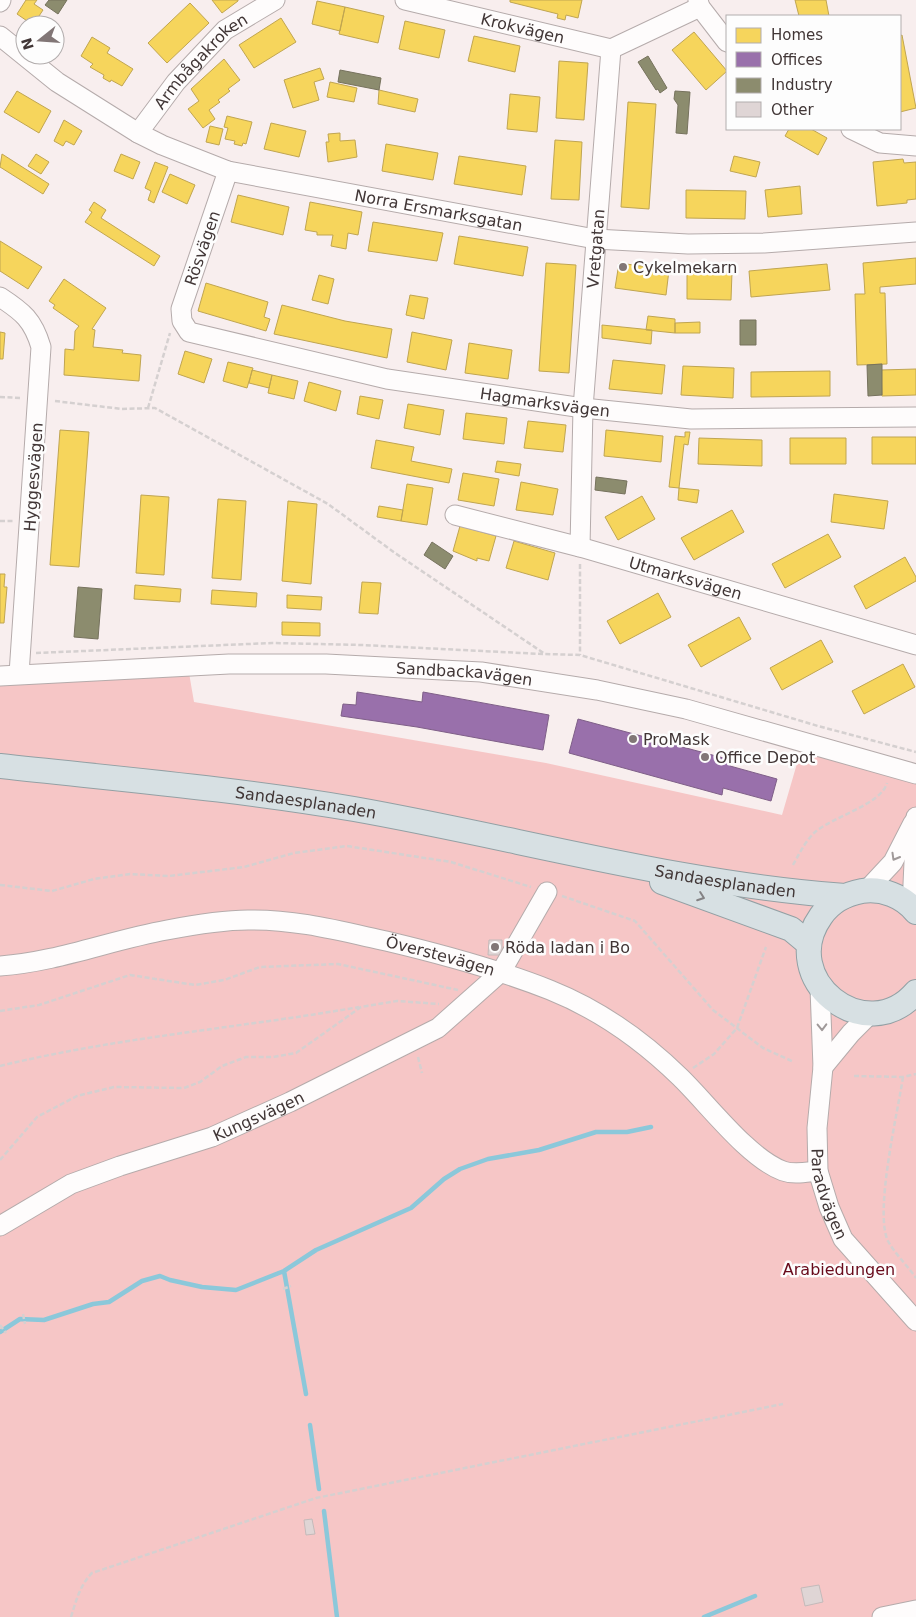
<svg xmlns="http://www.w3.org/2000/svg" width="916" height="1617" font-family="'DejaVu Sans',sans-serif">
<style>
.green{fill:#f6c6c6}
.homes{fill:#f6d55c;stroke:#c0a551}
.offices{fill:#9970ab;stroke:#7f5f88}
.industry{fill:#8c8c6e;stroke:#76725d}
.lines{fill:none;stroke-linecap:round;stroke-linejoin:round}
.stream{stroke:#8bc8da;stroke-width:4.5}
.building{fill:#dfd5d5;stroke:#c4baba}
.minor-casing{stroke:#b5abab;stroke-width:21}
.major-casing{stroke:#93a0a4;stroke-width:26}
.path{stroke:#d5d0d0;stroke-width:2.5;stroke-dasharray:5 2.5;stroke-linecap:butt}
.minor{stroke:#fefcfc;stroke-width:19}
.major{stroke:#d7e0e3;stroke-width:24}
.oneway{stroke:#a09999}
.oneway2{stroke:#848284}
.poi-dot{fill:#817676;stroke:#fdfdfd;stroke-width:2}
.labels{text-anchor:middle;stroke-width:5;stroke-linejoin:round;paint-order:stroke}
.street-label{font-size:16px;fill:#413636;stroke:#fdfdfd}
.poi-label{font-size:16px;fill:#413636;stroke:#fdfdfd;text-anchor:start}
.park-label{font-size:16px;fill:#680a1b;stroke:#fdfdfd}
</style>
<rect width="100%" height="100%" fill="#f8eeee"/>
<path class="green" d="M188,667L194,702L546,763L782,815L803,743L916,774V1610L882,1617H0V676Z"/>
<path class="homes" d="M26,0H37L34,4L43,10L33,25L17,14Z
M212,0H238V1L222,13Z
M510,0H582L578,18L566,15L565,20L557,18L558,14L510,2Z
M795,0H826L829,16H799Z
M317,1L345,7L340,31L312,24Z
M190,3L209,23L167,63L148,43Z
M345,7L384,16L378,43L339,34Z
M281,18L296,42L254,68L239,45Z
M405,21L445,30L439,58L399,49Z
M694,32L727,71L706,90L672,50Z
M902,35L916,108L900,112V36Z
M474,36L520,46L515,72L468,61Z
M92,37L110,48L107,53L133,69L122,86L111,80L110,82L103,78L104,75L90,67L93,64L81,56Z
M224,59L240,80L228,89L230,91L218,100L220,102L209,110L215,119L203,128L188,109L199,101L191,89Z
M559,61L588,63L584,120L556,118Z
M320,68L324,79L314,82L319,100L293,108L284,80Z
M330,82L357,88L354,102L327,97Z
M379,90L418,99L415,112L378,104Z
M17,91L51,111L39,133L4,112Z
M510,94L540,97L537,132L507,129Z
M628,102L656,104L649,209L621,207Z
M227,116L252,122L246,144L243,143L242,146L234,144L235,141L225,139L228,128L224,127Z
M64,120L82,131L74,145L66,141L63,146L54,141Z
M271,123L306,131L299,157L264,149Z
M210,126L223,129L219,145L206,142Z
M789,129H811L827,138L818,155L785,136Z
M340,133V141L355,140L357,157L328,162L326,142H329L328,134Z
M555,140L582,142L579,200L551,199Z
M386,144L438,153L433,180L382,171Z
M2,154L49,184L43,194L0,167Z
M36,154L49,162L41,174L28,166Z
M121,154L140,162L133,179L114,171Z
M459,156L526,166L522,195L454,184Z
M734,156L760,162L756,177L730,171Z
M903,159L904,163L916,162V199L907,200V203L877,206L873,162Z
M155,162L168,167L154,203L148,200L151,191L145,188Z
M170,174L195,185L187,204L162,192Z
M800,186L802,214L768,217L765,190Z
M686,190L746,191L745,219L686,218Z
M238,195L289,207L283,235L231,222Z
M94,202L106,210L101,218L160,256L154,266L85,222L92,212L89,210Z
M310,202L362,212L358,235L348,233L346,249L331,246L333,235H317V232L305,230Z
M373,222L443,233L437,261L368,251Z
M459,236L528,247L523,276L454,264Z
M0,241L42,267L28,289L0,271Z
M916,258V284L880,287V293H885L887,364L857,365L855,294H865L863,263Z
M546,263L576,265L569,373L539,371Z
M619,263L669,270L666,295L615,288Z
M827,264L830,290L751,297L749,271Z
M687,271L732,272L731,300L687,299Z
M319,275L334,279L328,304L312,300Z
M64,279L106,308L92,329L95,330L93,347L123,350L122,353L141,355L139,381L64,375L65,349L74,350L75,331L79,326L53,308L55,305L49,301Z
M206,283L268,302L264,317L270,319L266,331L198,311Z
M410,295L428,298L424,319L406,315Z
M282,305L345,321L392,329L387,358L274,334Z
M648,316L675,319V333L646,330Z
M700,322V333H675V323Z
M602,325L652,330L651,344L602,338Z
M0,332L5,333L3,359H0Z
M412,332L452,340L446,370L407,362Z
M469,343L512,350L508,379L465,373Z
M185,351L212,359L204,383L178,374Z
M613,360L665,365L662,394L609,389Z
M228,362L253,368L247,388L223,381Z
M683,366L734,368L733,398L681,395Z
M916,369V395L882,396L881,370Z
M252,370L272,375L269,388L249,383Z
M830,371V396L751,397V372Z
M272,375L298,381L294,399L268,393Z
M309,382L341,391L336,411L304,401Z
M360,396L383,400L379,419L357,414Z
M408,404L444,410L440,435L404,428Z
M466,413L507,418L504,444L463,439Z
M528,421L566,425L563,452L524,448Z
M60,430L89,432L79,567L50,565Z
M606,430L663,436L661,462L604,456Z
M685,432H690L688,445L684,444L679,488L669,487L675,436L685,437Z
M872,437H916V464H872Z
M699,438L762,440V466L698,464Z
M790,438H846V464H790Z
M376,440L414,447L411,461L452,469L449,483L371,468Z
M497,461L521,464L519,476L495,472Z
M463,473L499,479L494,506L458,500Z
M521,482L558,489L553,515L516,510Z
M407,484L433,488L427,525L401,521Z
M679,488L699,490L697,503L678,500Z
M834,494L888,501L884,529L831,522Z
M141,495L169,497L164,575L136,573Z
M642,496L655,519L618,540L605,517Z
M218,499L246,501L241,580L212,578Z
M288,501L317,504L311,584L282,581Z
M379,506L403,510L401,521L377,517Z
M732,510L744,532L694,560L681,538Z
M460,526L496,536L489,561L477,558V561L453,551Z
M828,534L841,557L785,588L772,564Z
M514,541L555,553L548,580L506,568Z
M905,557L916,577V581L866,609L854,586Z
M0,574H5L4,587H7L4,623H0Z
M362,582L381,583L378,614L359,613Z
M135,585L181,589L180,602L134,599Z
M212,590L257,593L256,607L211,604Z
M658,593L671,617L620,644L607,621Z
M287,595L322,597L321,610L287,608Z
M739,617L751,639L701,667L688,645Z
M282,622L320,623V636L282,635Z
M821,640L833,662L782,690L770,668Z
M903,664L915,687L864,714L852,691Z"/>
<path class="offices" d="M357,692L422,702L423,692L549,715L543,750L417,727L341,716L343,704L356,705Z
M578,719L731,760L730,766L777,779L771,801L723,788L722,795L569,753Z"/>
<path class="industry" d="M49,0H67L58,14L45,5Z
M648,56L667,88L660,93L658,89L656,90L638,62Z
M340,70L381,78L379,90L338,82Z
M675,91L690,92L687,134L676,133L678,105L674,99Z
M740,320H756V345H740Z
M882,364V395L868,396L867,365Z
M596,477L627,481L625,494L595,490Z
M432,542L453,556L445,569L424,555Z
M78,587L102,589L98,639L74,637Z"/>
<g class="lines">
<path class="stream" d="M284,1271L306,1394
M0,1332L20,1319L44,1320L93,1304L109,1302L142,1281L160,1276L170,1280L202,1287L236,1290L284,1271L316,1250L411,1208L444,1179L460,1169L488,1159L539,1150L596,1132H627L651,1127
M310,1425L319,1489
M324,1511L337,1617
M704,1617L755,1596"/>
</g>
<path class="building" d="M489,940H502V955H488Z
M312,1519L315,1534L306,1535L304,1520Z
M819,1585L823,1602L805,1606L801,1588Z"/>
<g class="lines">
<g class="minor-casing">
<g id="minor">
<path id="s1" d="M405,0L611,49"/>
<path d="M698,0L700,7L727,42"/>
<path d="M0,2L1,0"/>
<path id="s2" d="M0,36L57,82L138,133L162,145L228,171L595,239L688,244L764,243L916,232"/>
<path d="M851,129L880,143L916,146"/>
<path id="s3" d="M138,133L176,82L225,30L275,0"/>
<path id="s4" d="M228,171L181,309L182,321L189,332L387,379L583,408L691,419L916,417"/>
<path d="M0,297C23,312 33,320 41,347L19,674"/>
<path id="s5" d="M455,515L580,547L916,645"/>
<path id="s6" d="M580,547L583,408L611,49L700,7"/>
<path id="s7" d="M0,676L229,664H326L481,672L597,690L686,709L916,774"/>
<path d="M866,891L893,862L913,823"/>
<path d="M912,907L916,817"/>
<path id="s8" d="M0,966C57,962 111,940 167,930C193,925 222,920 248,920C295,919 340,931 386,941C441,954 497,969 550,990C600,1010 641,1039 680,1077C707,1103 748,1158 783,1171C794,1175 807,1172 818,1171"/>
<path id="s9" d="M820,988L823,1067L817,1128L818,1171L829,1207L843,1239L916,1321"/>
<path d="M823,1067L851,1033L871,1013"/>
<path id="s10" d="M0,1226L71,1184L120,1166L212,1137L290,1102L438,1028L501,972L547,892"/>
<path d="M882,1617L916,1610"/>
</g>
</g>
<g class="major-casing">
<g id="major">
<path id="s11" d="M0,766C118,779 237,789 354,809C518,838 679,884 845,896"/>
<path d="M662,882L791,929L809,944"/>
<path d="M916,912C903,896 882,888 862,891C845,894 830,903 821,916C776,979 866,1050 916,992"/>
</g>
</g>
<path class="path" d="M0,397L21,398
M55,401L122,409L155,408L328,504L395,553L545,654L580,655L818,726L916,752
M148,408L170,333
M0,521H13
M580,564V655
M36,653L272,643L363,645L543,654
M793,865C799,854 805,842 814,833C831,817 881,805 887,783
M0,885L52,891L94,879L130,874L169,876L244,867L294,853L347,846L451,862L531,887
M562,896L635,921L713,1010L763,1048L794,1062
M0,1011L39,1005L130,975L195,985L224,980L260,967L338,964L458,990
M418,1057L422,1073
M0,1066C118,1037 240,1028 359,1007
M693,1068L714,1054L737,1028L766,947
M854,1076L903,1077L916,1074
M903,1077C898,1111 874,1212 888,1241C895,1254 907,1265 916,1278
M0,1160L37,1117L77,1096L114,1087L184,1088L200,1082L222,1066L246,1057H273L296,1053L361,1007L397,1001L439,1004
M283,1289L291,1286
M23,1314L25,1324
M0,1325L6,1333
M71,1617C76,1601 80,1585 92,1573L316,1498L783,1404"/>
<use href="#minor" class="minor"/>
<use href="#major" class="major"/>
</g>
<defs><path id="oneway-chevron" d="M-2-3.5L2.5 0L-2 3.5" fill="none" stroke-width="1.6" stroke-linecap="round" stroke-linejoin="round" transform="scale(1.25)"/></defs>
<g class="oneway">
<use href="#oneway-chevron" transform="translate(895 857) rotate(120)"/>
<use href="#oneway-chevron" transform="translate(822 1027) rotate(89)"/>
</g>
<use class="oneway2" href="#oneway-chevron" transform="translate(701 897) rotate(20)"/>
<g class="poi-dot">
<circle cx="623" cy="267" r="5"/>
<circle cx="633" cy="739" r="5"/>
<circle cx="705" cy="757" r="5"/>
<circle cx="495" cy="947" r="5"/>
</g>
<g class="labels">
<g class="street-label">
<text dy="6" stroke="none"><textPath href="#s1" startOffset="121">Krokvägen</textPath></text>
<text dy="6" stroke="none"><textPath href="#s3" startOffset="96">Armbågakroken</textPath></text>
<text dy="6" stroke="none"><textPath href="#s2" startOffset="481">Norra Ersmarksgatan</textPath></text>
<text transform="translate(202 248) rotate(-71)" y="6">Rösvägen</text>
<text dy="6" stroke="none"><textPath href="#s6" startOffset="299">Vretgatan</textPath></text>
<text dy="6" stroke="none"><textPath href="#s4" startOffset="534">Hagmarksvägen</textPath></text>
<text transform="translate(33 477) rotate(-86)" y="6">Hyggesvägen</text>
<text dy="6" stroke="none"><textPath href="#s5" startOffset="239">Utmarksvägen</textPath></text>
<text dy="6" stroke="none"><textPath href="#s7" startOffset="465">Sandbackavägen</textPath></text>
<text dy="6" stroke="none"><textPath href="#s11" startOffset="308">Sandaesplanaden</textPath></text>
<text dy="6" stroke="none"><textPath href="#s11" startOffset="735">Sandaesplanaden</textPath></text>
<text dy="6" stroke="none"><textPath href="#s8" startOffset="449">Överstevägen</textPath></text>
<text dy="6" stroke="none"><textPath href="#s10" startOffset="282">Kungsvägen</textPath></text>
<text dy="6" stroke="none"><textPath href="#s9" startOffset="208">Paradvägen</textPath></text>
</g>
<g class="poi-label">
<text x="633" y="273">Cykelmekarn</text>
<text x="643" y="745">ProMask</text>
<text x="715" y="763">Office Depot</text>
<text x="505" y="953">Röda ladan i Bo</text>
</g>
<g class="park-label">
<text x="839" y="1275">Arabiedungen</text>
</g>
</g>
<rect x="726" y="15" width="175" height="115" fill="#fdfdfd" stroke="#b2adad"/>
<rect x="736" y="28" width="25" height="15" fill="#f6d55c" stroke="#b2adad"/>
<text x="771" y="40" font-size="15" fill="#413636">Homes</text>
<rect x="736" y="52" width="25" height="15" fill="#9970ab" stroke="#b2adad"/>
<text x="771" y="65" font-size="15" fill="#413636">Offices</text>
<rect x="736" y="78" width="25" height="15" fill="#8c8c6e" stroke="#b2adad"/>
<text x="771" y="90" font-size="15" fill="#413636">Industry</text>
<rect x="736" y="102" width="25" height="15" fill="#dfd5d5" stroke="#b2adad"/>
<text x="771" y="115" font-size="15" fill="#413636">Other</text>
<g transform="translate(40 40) rotate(253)"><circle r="24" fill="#fdfdfd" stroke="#b2adad"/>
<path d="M0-4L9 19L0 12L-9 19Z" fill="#817676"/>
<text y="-8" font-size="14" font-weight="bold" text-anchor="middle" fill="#413636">N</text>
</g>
</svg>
